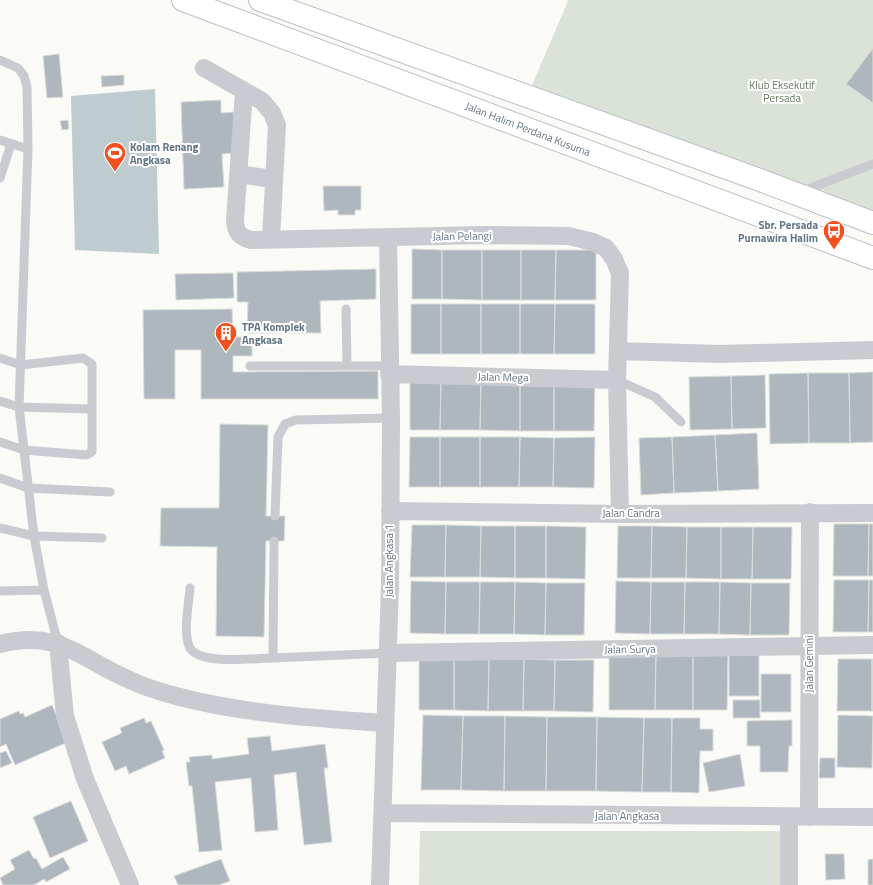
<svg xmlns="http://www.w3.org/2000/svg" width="873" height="885" font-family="'Titillium Web',sans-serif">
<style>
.green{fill:#dbe2d8}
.water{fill:#becbcf}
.building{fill:#adb7bd;stroke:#dcdcd9}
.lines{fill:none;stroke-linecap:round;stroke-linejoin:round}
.secondary-casing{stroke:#b9bfc4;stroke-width:24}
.lane{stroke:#c8ccd0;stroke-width:9}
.street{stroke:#c8ccd0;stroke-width:18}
.secondary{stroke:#fff;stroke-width:22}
.labels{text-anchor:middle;stroke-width:4;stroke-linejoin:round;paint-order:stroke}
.park-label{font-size:11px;fill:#667b62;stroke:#fff}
.street-label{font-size:11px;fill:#627585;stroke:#fff}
.poi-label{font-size:11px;font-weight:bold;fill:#627585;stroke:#fff;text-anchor:start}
</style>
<rect width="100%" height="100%" fill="#fafaf7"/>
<path class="green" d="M566,0H873V223L527,97L568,1Z
M420,831H785V885H419Z"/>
<path class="water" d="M155,89L159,254L75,250L71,96Z"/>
<path class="building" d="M873,48V103L846,84Z
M59,54L63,97L47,98L43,56Z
M124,75V85L102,87L101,76Z
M221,100V113L234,112L235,153L222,154L224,187L184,189L181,102Z
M68,120L69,129L62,130L60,121Z
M323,186H361V210H355V215H338V210L324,211Z
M412,249L442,250V299H412Z
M442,250H482V300L442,299Z
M482,250H521V300H482Z
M521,250H556L555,300H521Z
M556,250H596V300H555Z
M376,269V299L320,301L321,333H247L248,302H237V272Z
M233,273L234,298L176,300L175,274Z
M411,304H441V354H411Z
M441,304H481V354H441Z
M481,304H520V354H481Z
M520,304H555L554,354H520Z
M555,304H595V354H554Z
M232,309L233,337H252V356H233V372L378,371V399H201V350H175V399H144L143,310Z
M873,372V442L850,443L849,373Z
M808,373H849L850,443H809Z
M808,373L809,443L770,444L769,374Z
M765,375L766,428L732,429L731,376Z
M731,376L732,429L690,430L689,377Z
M410,380H441L440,430H410Z
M441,380H481L480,430H440Z
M481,380L520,381V431L480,430Z
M520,381H554V431H520Z
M554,381H595L594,431H554Z
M220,424L268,425L266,516H285L284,541H266L264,637L216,636L217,547L160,546L161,508H219Z
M757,433L759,489L718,491L715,435Z
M715,435L718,491L674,493L672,437Z
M410,437H440V487H409Z
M440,437H480V487H440Z
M480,437H520L519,487H480Z
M520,437L554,438L553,487H519Z
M595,437L594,488L553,487L554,438Z
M672,437L674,493L641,495L639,438Z
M834,524H869L868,576H833Z
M869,524H873V576H868Z
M412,525H446L445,577H410Z
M446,525L481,526L480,577H445Z
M481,526H515V578L480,577Z
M515,526H546V578H515Z
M546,526L586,527L585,579L546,578Z
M618,526H652L651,578H617Z
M652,526L687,527L686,578H651Z
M687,527H721V579L686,578Z
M721,527H753L752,579H721Z
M753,527H792L791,579H752Z
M834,580H869L868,632H833Z
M869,580H873V632H868Z
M411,581L446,582L445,634L410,633Z
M616,581L651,582L650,634L615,633Z
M446,582H480L479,634H445Z
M480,582H515L514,634H479Z
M515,582L546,583L545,635L514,634Z
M651,582H685L684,634H650Z
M685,582H720L719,634H684Z
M720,582L751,583L750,635L719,634Z
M546,583H585L584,635H545Z
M751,583H790L789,635H750Z
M609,653H656L655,710H609Z
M656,653H693V710H655Z
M693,653H728L727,710H693Z
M729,653H759V696H729Z
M419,658L454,659V710H419Z
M454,659H489L488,711L454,710Z
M489,659H524L523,711H488Z
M524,659L555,660L554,711H523Z
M838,659H872V711H837Z
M872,659H873V711H872Z
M555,660H594L593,712L554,711Z
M761,674H791V712H761Z
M733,700H760V718H733Z
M52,705L68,742L15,765L6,744L0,747V719L19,711L20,714L23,713L25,717Z
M423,715L463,716L461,790H421Z
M838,715L873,716L872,768L837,767Z
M463,716H505L504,791L461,790Z
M505,716L547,717L546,791H504Z
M547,717H597L596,791H546Z
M597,717L644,718L642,792L596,791Z
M144,718L146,723L151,721L164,750L162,751L165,758L129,774L126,766L115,771L102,742L122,733L120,728Z
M644,718H672L671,792H642Z
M672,718H700V729H713V751H700L699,793L671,792Z
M792,720V746H789L788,772H760V746H747V721Z
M270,736L272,751L325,744L328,768H324L332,842L304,845L296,772L274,775L278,830L255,832L251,778L215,782L222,850L199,852L192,786H189L186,762H190L189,757L212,755V759L249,754L247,738Z
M6,751L12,763L0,768V753Z
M740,754L745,786L709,792L703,763Z
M820,758H835V778H819Z
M71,801L88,841L50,858L33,817Z
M29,850L34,859L36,858L42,869L63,857L70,869L46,882L44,879L34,885H3L0,878L15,869L10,860Z
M825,854H844L845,879L826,880Z
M221,859L230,881L219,885H178L174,876Z
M873,859V885H868V860Z"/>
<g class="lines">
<g class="secondary-casing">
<path id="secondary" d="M183,0L873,258
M260,0L760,180L873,223"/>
</g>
<path class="lane" d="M0,60L18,68L24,76L27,87L28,149L19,407L34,536L44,590L58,643
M0,140L28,149
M0,178L11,144
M800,192L873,164
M346,309L347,365
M0,358L21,365L83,358L92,364V409
M250,366H389
M617,380L655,397L681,422
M0,401L19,407L92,409V452L86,455L24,450L0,442
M0,478L28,488L110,492
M275,516L278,437L285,424L296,420L391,418
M0,528L34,536L102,538
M274,541L273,658L388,653
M190,588C189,603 183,631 189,646C196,666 255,658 273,658
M0,591L44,590"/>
<path class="street" d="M204,68L262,101L272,113L277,125L271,239
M244,91L235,221C236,233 240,237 251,240L485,235L569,236L593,242L606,248L614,259L620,273L617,380L620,514
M238,174L273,179
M618,351L720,354L873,350
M389,374L617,380
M390,511L620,514L873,513
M58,643L65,716L85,779L130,885
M0,644C60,629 80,659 130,680C144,687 161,692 176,696C244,714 314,718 384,723
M388,653L873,645
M382,813L873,817
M809,817L810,512
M380,885L390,585L391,418L388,238
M789,885V817"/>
<use href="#secondary" class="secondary"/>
</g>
<defs>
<g id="stadium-pin" transform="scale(1.15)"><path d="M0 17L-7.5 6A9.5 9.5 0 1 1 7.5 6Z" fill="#f2511f" stroke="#fff"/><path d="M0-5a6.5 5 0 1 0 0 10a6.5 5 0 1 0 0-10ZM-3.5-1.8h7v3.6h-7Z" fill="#fff"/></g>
<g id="bus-pin" transform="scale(1.15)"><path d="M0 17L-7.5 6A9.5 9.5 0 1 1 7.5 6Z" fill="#f2511f" stroke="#fff"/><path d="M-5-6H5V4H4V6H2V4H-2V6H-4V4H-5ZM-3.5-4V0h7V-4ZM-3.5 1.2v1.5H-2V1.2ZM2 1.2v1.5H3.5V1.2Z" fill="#fff"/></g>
<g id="building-pin" transform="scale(1.15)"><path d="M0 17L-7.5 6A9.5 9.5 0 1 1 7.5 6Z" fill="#f2511f" stroke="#fff"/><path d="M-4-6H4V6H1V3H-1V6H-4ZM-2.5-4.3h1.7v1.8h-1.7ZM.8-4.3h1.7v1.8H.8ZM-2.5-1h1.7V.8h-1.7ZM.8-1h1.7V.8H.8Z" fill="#fff"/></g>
</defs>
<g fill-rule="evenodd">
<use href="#stadium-pin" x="115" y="153"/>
<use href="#bus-pin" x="834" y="231"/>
<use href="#building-pin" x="226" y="333"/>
</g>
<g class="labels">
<g class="park-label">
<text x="782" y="89">Klub Eksekutif<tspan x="782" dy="13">Persada</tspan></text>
</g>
<g class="street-label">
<text transform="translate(528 129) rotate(21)" y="4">Jalan Halim Perdana Kusuma</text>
<text transform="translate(462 236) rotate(-1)" y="4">Jalan Pelangi</text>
<text transform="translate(503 377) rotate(1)" y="4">Jalan Mega</text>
<text x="631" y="517">Jalan Candra</text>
<text transform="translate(389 561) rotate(-90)" y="4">Jalan Angkasa 1</text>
<text transform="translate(630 649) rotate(-1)" y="4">Jalan Surya</text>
<text transform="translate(809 664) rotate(-90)" y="4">Jalan Gemini</text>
<text x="627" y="820">Jalan Angkasa</text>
</g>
<g class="poi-label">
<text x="130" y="151">Kolam Renang<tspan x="130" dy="13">Angkasa</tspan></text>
<text x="818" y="229" text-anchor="end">Sbr. Persada<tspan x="818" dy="13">Purnawira Halim</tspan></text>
<text x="242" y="331">TPA Komplek<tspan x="242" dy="13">Angkasa</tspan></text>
</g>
</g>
</svg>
